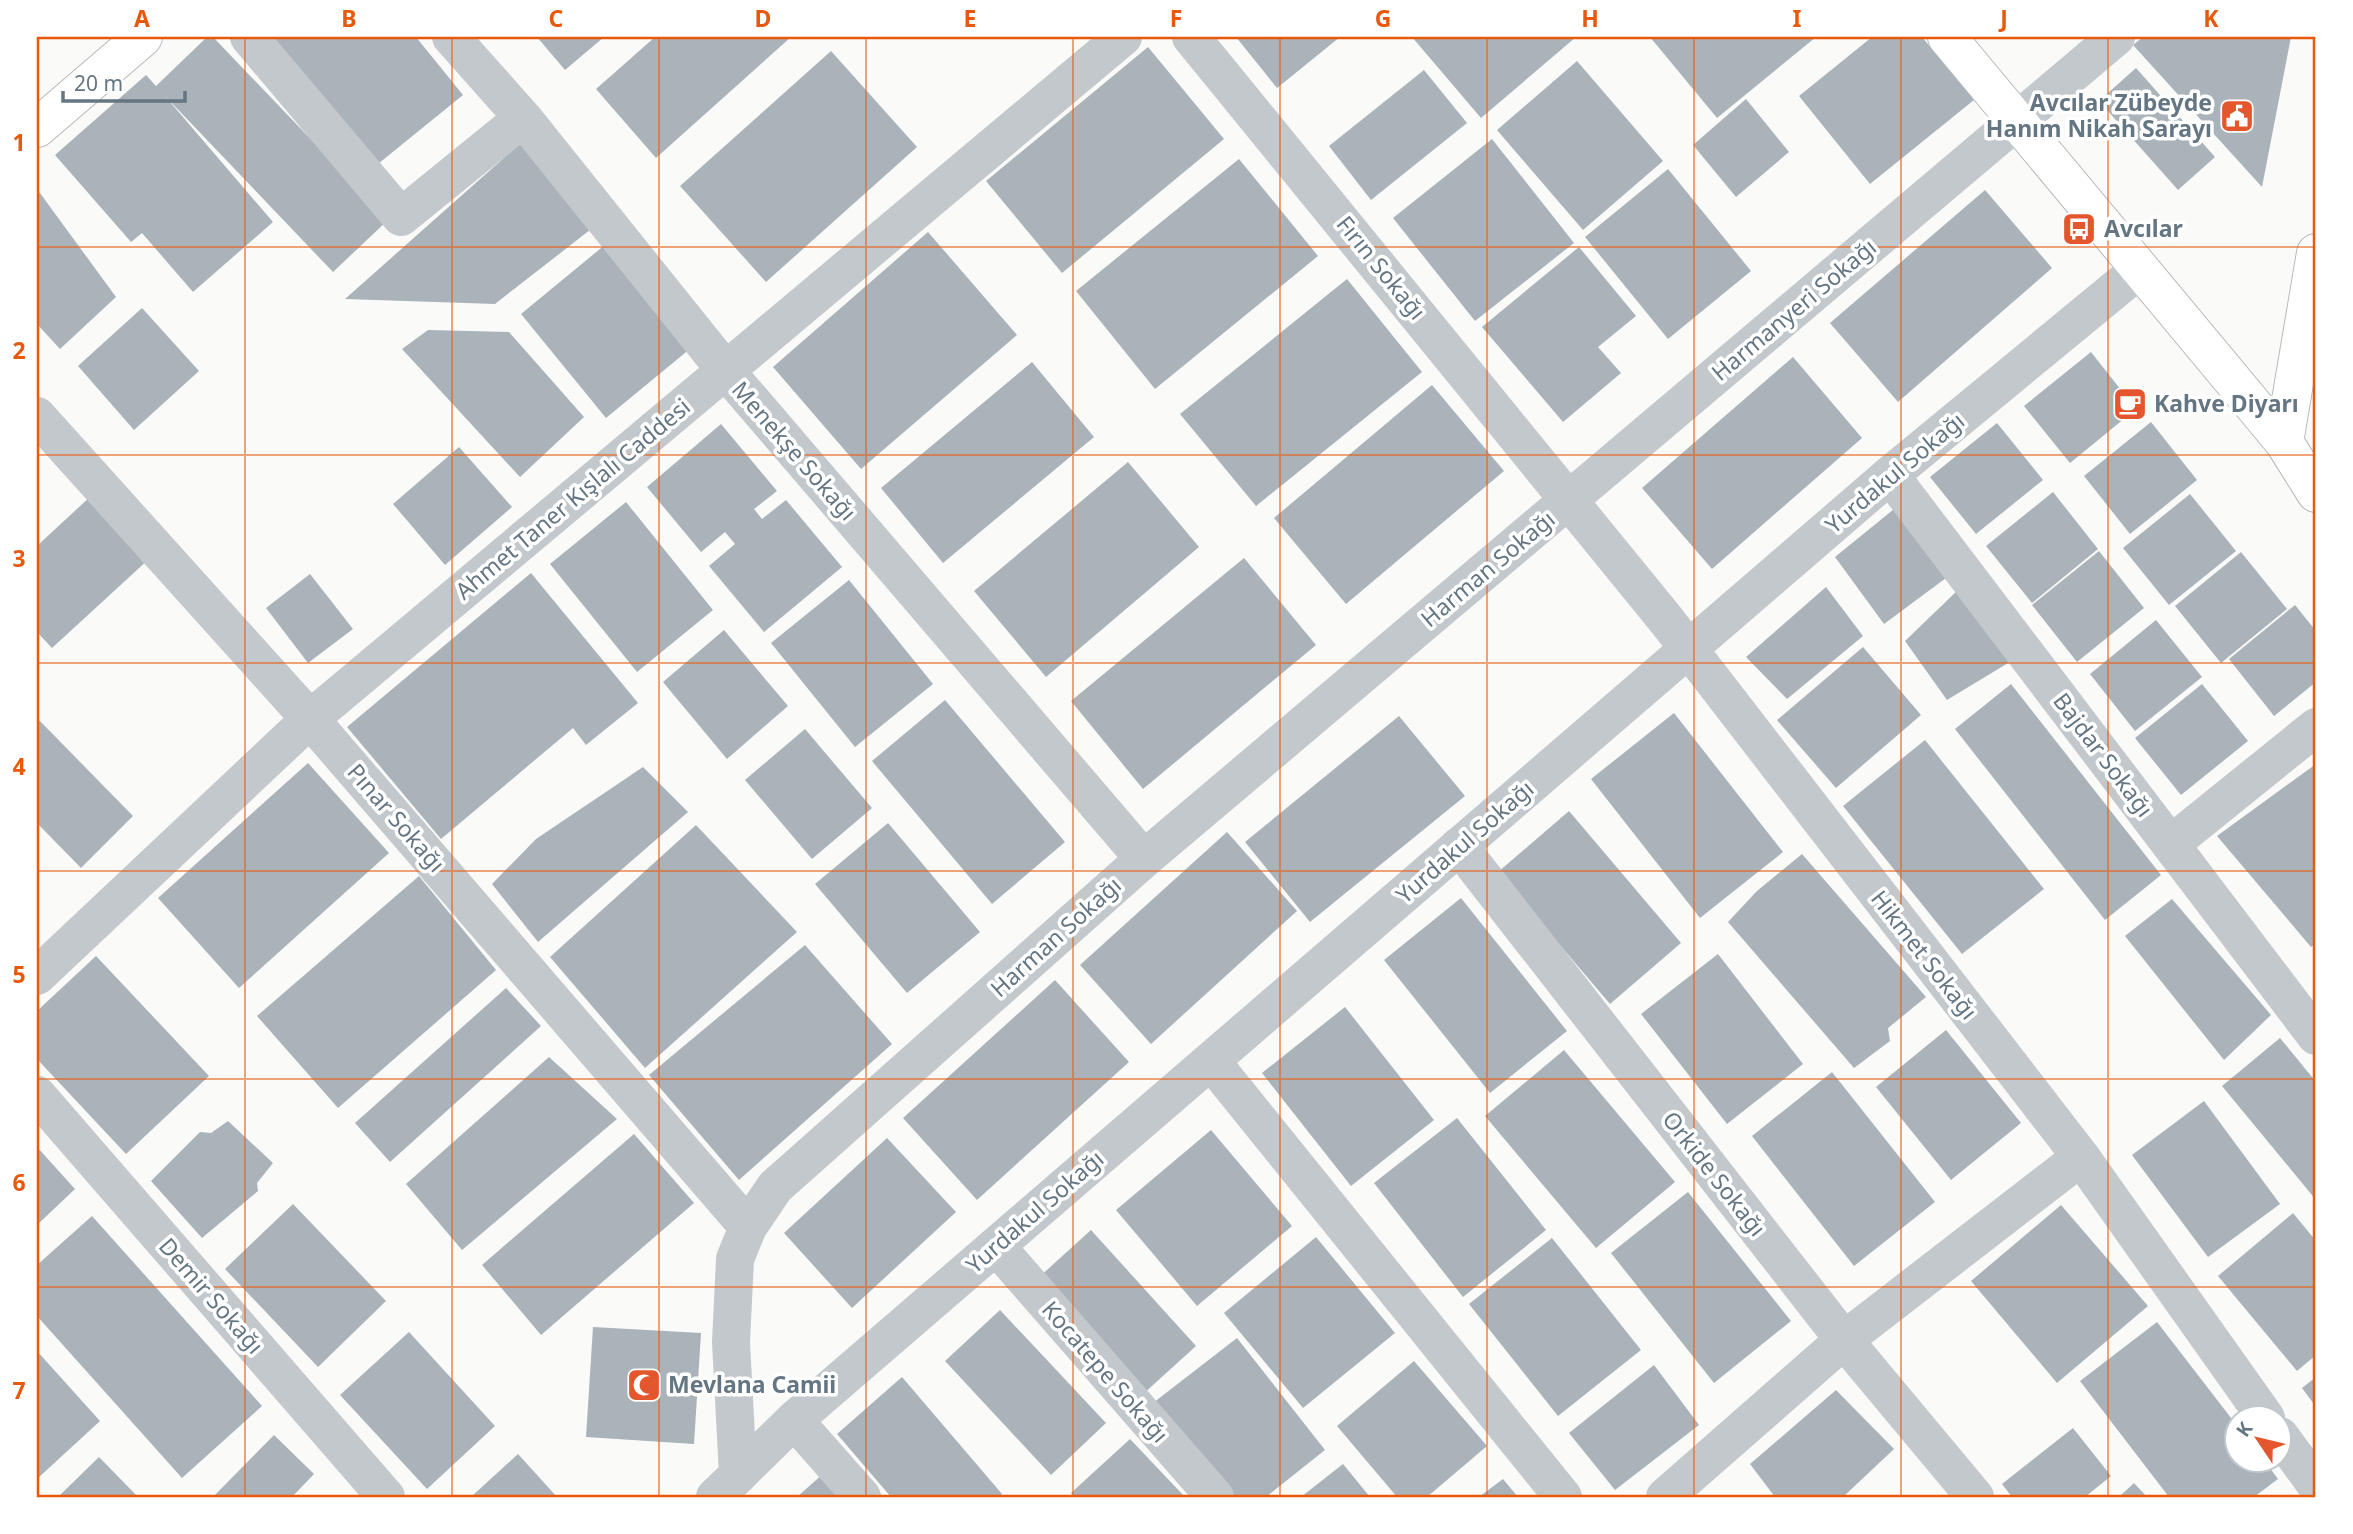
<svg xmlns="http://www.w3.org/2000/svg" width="2353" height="1534" font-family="'Noto Sans',sans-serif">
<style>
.building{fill:#aab3b9}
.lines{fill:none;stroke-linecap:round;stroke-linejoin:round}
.primary-casing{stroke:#b5babe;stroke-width:40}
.minor{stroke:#c3c8cc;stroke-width:38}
.tertiary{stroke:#c3c8cc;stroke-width:38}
.primary{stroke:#fff;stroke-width:38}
.grid{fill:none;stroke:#e8590c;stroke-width:2;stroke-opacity:0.55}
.labels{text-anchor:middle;stroke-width:7;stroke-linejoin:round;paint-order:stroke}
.poi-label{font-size:23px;font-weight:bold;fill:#657683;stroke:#fff;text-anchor:start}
.street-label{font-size:23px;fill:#657683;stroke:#fff}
.neatline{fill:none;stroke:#e8590c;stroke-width:2.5}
.grid-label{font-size:23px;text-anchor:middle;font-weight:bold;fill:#e8590c}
</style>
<rect width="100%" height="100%" fill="#fafaf8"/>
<path class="building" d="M207,37H213L388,220L333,272L165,96L273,222L193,292L142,233L131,242L55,155L146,75L156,86Z
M258,37H416L463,95L368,172Z
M537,37H604L565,70Z
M655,37H791L656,158L596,89Z
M1236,37H1340L1277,88Z
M1412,37H1576L1481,118Z
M1650,37H1816L1717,118Z
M1872,37H1922L1974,100L1870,184L1799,96Z
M2143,37H2291L2262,187L2133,45Z
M1148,47L1224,139L1062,273L986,181Z
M831,51L917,147L766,282L680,186Z
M1577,61L1663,161L1583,230L1497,130Z
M2136,68L2215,157L2178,190L2099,101Z
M1424,70L1467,123L1371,200L1329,146Z
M1746,99L1789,152L1736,197L1693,145Z
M1492,139L1574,243L1475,321L1393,218Z
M524,140L595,226L495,304L345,299Z
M1239,159L1318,256L1155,389L1076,291Z
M1668,169L1751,271L1668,339L1585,237Z
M37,189L116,297L60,349L37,324Z
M1985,190L2052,268L1898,402L1830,323Z
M928,232L1017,335L861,469L773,367Z
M606,244L691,348L606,418L521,314Z
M1579,247L1636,316L1598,347L1621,373L1563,422L1482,327Z
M1347,279L1422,372L1256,506L1180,414Z
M142,308L199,371L134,430L78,366Z
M428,330L509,332L584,417L520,477L402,349Z
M2091,352L2136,409L2070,463L2024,406Z
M1793,357L1862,438L1712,569L1642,488Z
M1032,362L1094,437L943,563L881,488Z
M1432,385L1504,471L1346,604L1274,518Z
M2151,422L2197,480L2130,534L2084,476Z
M1997,423L2043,480L1976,534L1930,477Z
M721,424L777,491L754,509L762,519L786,500L842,567L764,632L709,566L735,544L725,532L701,552L647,487Z
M459,447L512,507L445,565L393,504Z
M1128,462L1199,547L1046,677L974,591Z
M2053,492L2098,549L2032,603L1986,546Z
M2190,494L2236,551L2169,605L2123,548Z
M92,495L150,558L52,648L37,632V546Z
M626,502L713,610L637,672L550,564Z
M1899,505L1946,578L1884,624L1835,557Z
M2099,551L2144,608L2077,662L2032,605Z
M2241,552L2287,609L2221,663L2175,606Z
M1244,558L1316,645L1143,789L1071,701Z
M531,573L638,703L586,745L573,728L441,839L347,727Z
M310,574L353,629L308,663L266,608Z
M849,580L933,684L855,747L771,643Z
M1826,587L1863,636L1787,699L1746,657Z
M1960,588L2013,660L1947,700L1905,641Z
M2295,605L2316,631V682L2274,716L2229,659Z
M2156,620L2202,677L2135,731L2090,674Z
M724,630L788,706L727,759L663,682Z
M1863,647L1921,715L1836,788L1777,720Z
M2011,684L2161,875L2105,920L1955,729Z
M2202,684L2248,741L2181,795L2135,738Z
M945,700L1065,842L992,904L872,761Z
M1674,713L1783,852L1700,918L1591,779Z
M1399,716L1465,796L1310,922L1245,842Z
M37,718L133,816L81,868L37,823Z
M805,729L872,808L812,859L745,780Z
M1925,740L2044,889L1962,954L1843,806Z
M308,763L389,853L239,988L158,898Z
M2316,764V944L2311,947L2217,836Z
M643,767L688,812L538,942L492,884L536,839Z
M1569,811L1681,943L1610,1004L1498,872Z
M888,823L980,932L907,993L815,884Z
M696,825L797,932L645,1068L550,957Z
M1227,832L1297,911L1151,1044L1080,965Z
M1802,854L1926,997L1888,1028L1890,1041L1854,1068L1728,922L1757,891Z
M419,876L496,970L338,1108L257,1016Z
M1461,898L1567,1031L1490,1093L1384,960Z
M2172,899L2271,1015L2224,1060L2125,936Z
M805,945L892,1044L739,1180L649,1075Z
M1718,954L1803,1064L1727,1124L1641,1014Z
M96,956L209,1076L126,1154L37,1059V1011Z
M1055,980L1129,1062L977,1200L903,1118Z
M506,988L541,1026L390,1162L355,1123Z
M1345,1007L1434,1120L1351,1186L1262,1073Z
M1946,1030L2021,1123L1951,1180L1876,1087Z
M2280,1038L2316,1082V1200L2222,1086Z
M1564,1050L1675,1182L1596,1248L1485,1116Z
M549,1057L617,1119L462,1250L406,1184Z
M1832,1072L1935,1202L1854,1266L1752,1136Z
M2204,1101L2280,1204L2208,1257L2132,1155Z
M1457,1118L1546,1230L1463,1297L1374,1183Z
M228,1121L273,1163L257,1183L258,1191L202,1238L151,1181L200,1132L211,1133Z
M1211,1130L1292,1226L1197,1306L1116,1210Z
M634,1134L694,1203L541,1335L482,1265Z
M887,1138L956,1212L852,1308L784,1233Z
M37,1147L75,1189L37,1225Z
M1688,1192L1791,1321L1714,1383L1611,1253Z
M293,1204L386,1301L318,1367L225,1269Z
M2061,1205L2148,1306L2057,1383L1971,1281Z
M2293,1213L2316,1241V1355L2297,1371L2218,1276Z
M92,1216L262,1406L182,1478L37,1316V1265Z
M1091,1230L1196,1346L1142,1395L1037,1279Z
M1316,1237L1395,1333L1303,1408L1224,1313Z
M1552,1238L1641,1350L1558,1416L1469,1304Z
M1000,1310L1106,1423L1051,1475L945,1361Z
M2157,1322L2238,1427V1460H2264L2278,1479L2254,1497H2169L2080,1381Z
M593,1327L701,1333L694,1444L586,1437Z
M409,1332L495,1426L427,1489L340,1395Z
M1237,1338L1325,1450L1266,1497H1228L1153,1403Z
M37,1351L100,1421L37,1479Z
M1414,1361L1487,1446L1427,1497H1397L1337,1426Z
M1654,1365L1699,1425L1615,1490L1569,1433Z
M902,1377L1002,1494L999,1497H891L837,1434Z
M2316,1377V1407L2302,1388Z
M1836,1390L1894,1449L1843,1497H1775L1750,1464Z
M2073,1428L2111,1476L2085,1497H2012L2002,1484Z
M274,1435L314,1474L292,1497H213Z
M1130,1439L1185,1497H1074L1071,1493Z
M518,1454L557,1497H471Z
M99,1457L138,1497H58Z
M1343,1464L1370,1497H1301Z
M824,1473L845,1497H797Z
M1503,1479L1518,1497H1479Z
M2134,1483L2147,1497H2119Z"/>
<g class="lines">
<g class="primary-casing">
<path id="primary" d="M1947,37L2284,442L2316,493
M37,128L143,37
M2284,442L2316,253"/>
</g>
<path class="minor" d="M249,37L401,217L523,118
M451,37L523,118L726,371L1144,859
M1191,37L1667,621L2081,1157L2266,1418
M37,416L310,719L748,1227
M1890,475L2316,1036
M2171,844L2316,727
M1459,846L1844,1340L1975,1497
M1211,1061L1563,1497
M37,1095L386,1497
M996,1246L1215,1497
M794,1420L862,1497
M2280,1436L2316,1485
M738,1475L794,1420L1890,475L2140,269
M1665,1497L1844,1340L2081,1157"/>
<path class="tertiary" d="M37,976L310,719L1123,37
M715,1497L738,1475L731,1342L735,1259L748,1227L775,1187L1144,859L2116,37"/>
<use href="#primary" class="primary"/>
</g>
<path class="grid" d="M245,37V1497M452,37V1497M659,37V1497M866,37V1497M1073,37V1497M1280,37V1497M1487,37V1497M1694,37V1497M1901,37V1497M2108,37V1497M37,247H2316M37,455H2316M37,663H2316M37,871H2316M37,1079H2316M37,1287H2316"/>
<defs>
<g id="civic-square" transform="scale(1.75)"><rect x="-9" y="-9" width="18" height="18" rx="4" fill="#e4572e" stroke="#fff"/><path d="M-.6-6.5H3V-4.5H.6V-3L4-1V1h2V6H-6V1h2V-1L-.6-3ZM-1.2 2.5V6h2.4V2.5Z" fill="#fff"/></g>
<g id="bus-square" transform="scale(1.75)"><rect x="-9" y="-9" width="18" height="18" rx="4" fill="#e4572e" stroke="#fff"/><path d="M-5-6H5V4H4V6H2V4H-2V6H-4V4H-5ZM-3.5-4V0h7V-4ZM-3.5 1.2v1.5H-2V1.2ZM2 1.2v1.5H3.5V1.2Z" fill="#fff"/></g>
<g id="cafe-square" transform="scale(1.75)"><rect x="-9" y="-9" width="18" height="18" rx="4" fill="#e4572e" stroke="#fff"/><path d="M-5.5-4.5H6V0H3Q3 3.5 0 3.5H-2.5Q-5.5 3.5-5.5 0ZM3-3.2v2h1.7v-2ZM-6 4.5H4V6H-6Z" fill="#fff"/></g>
<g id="mosque-square" transform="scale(1.75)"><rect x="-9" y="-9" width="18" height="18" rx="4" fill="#e4572e" stroke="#fff"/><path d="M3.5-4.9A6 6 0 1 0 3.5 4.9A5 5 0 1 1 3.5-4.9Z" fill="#fff"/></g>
</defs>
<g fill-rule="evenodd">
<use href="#civic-square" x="2237" y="116"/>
<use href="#bus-square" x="2079" y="229"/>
<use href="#cafe-square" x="2130" y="404"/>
<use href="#mosque-square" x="644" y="1385"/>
</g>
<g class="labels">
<g class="poi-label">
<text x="2212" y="111" text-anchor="end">Avcılar Zübeyde<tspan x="2212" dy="26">Hanım Nikah Sarayı</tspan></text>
<text x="2104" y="237">Avcılar</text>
<text x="2154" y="412">Kahve Diyarı</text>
<text x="668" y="1393">Mevlana Camii</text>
</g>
<g class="street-label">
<text transform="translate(1381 268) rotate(51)" y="8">Fırın Sokağı</text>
<text transform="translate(1794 310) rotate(-40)" y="8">Harmanyeri Sokağı</text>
<text transform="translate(794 451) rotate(49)" y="8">Menekşe Sokağı</text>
<text transform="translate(1895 473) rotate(-40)" y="8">Yurdakul Sokağı</text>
<text transform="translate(573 499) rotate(-40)" y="8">Ahmet Taner Kışlalı Caddesi</text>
<text transform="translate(1488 569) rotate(-40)" y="8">Harman Sokağı</text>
<text transform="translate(2103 755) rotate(53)" y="8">Bajdar Sokağı</text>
<text transform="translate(396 818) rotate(49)" y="8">Pınar Sokağı</text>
<text transform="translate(1465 842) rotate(-41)" y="8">Yurdakul Sokağı</text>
<text transform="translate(1056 937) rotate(-42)" y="8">Harman Sokağı</text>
<text transform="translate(1924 955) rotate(52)" y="8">Hikmet Sokağı</text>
<text transform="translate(1714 1174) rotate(52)" y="8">Orkide Sokağı</text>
<text transform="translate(1035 1212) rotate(-41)" y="8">Yurdakul Sokağı</text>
<text transform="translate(211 1296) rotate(49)" y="8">Demir Sokağı</text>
<text transform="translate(1105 1372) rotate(49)" y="8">Kocatepe Sokağı</text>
</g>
</g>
<rect width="2353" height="1534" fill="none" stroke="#ffffff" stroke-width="77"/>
<g transform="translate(2258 1439) rotate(305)"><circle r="33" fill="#ffffff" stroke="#c1c8cd" stroke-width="2"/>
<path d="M0-5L12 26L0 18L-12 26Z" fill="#e4572e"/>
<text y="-10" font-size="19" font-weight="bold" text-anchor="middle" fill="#657683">K</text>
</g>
<path d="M63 91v10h122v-10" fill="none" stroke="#657683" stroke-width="3.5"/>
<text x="74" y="91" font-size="21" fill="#657683" stroke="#ffffff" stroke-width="5" paint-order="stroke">20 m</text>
<rect x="38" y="38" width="2276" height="1458" class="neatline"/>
<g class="grid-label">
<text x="142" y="27">A</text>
<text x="349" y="27">B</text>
<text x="556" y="27">C</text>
<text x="763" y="27">D</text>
<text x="970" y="27">E</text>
<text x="1176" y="27">F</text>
<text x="1383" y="27">G</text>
<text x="1590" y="27">H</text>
<text x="1797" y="27">I</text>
<text x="2004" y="27">J</text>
<text x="2211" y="27">K</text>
<text x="19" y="151">1</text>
<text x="19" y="359">2</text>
<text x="19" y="567">3</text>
<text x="19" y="775">4</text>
<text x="19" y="983">5</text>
<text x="19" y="1191">6</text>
<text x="19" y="1399">7</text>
</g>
</svg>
